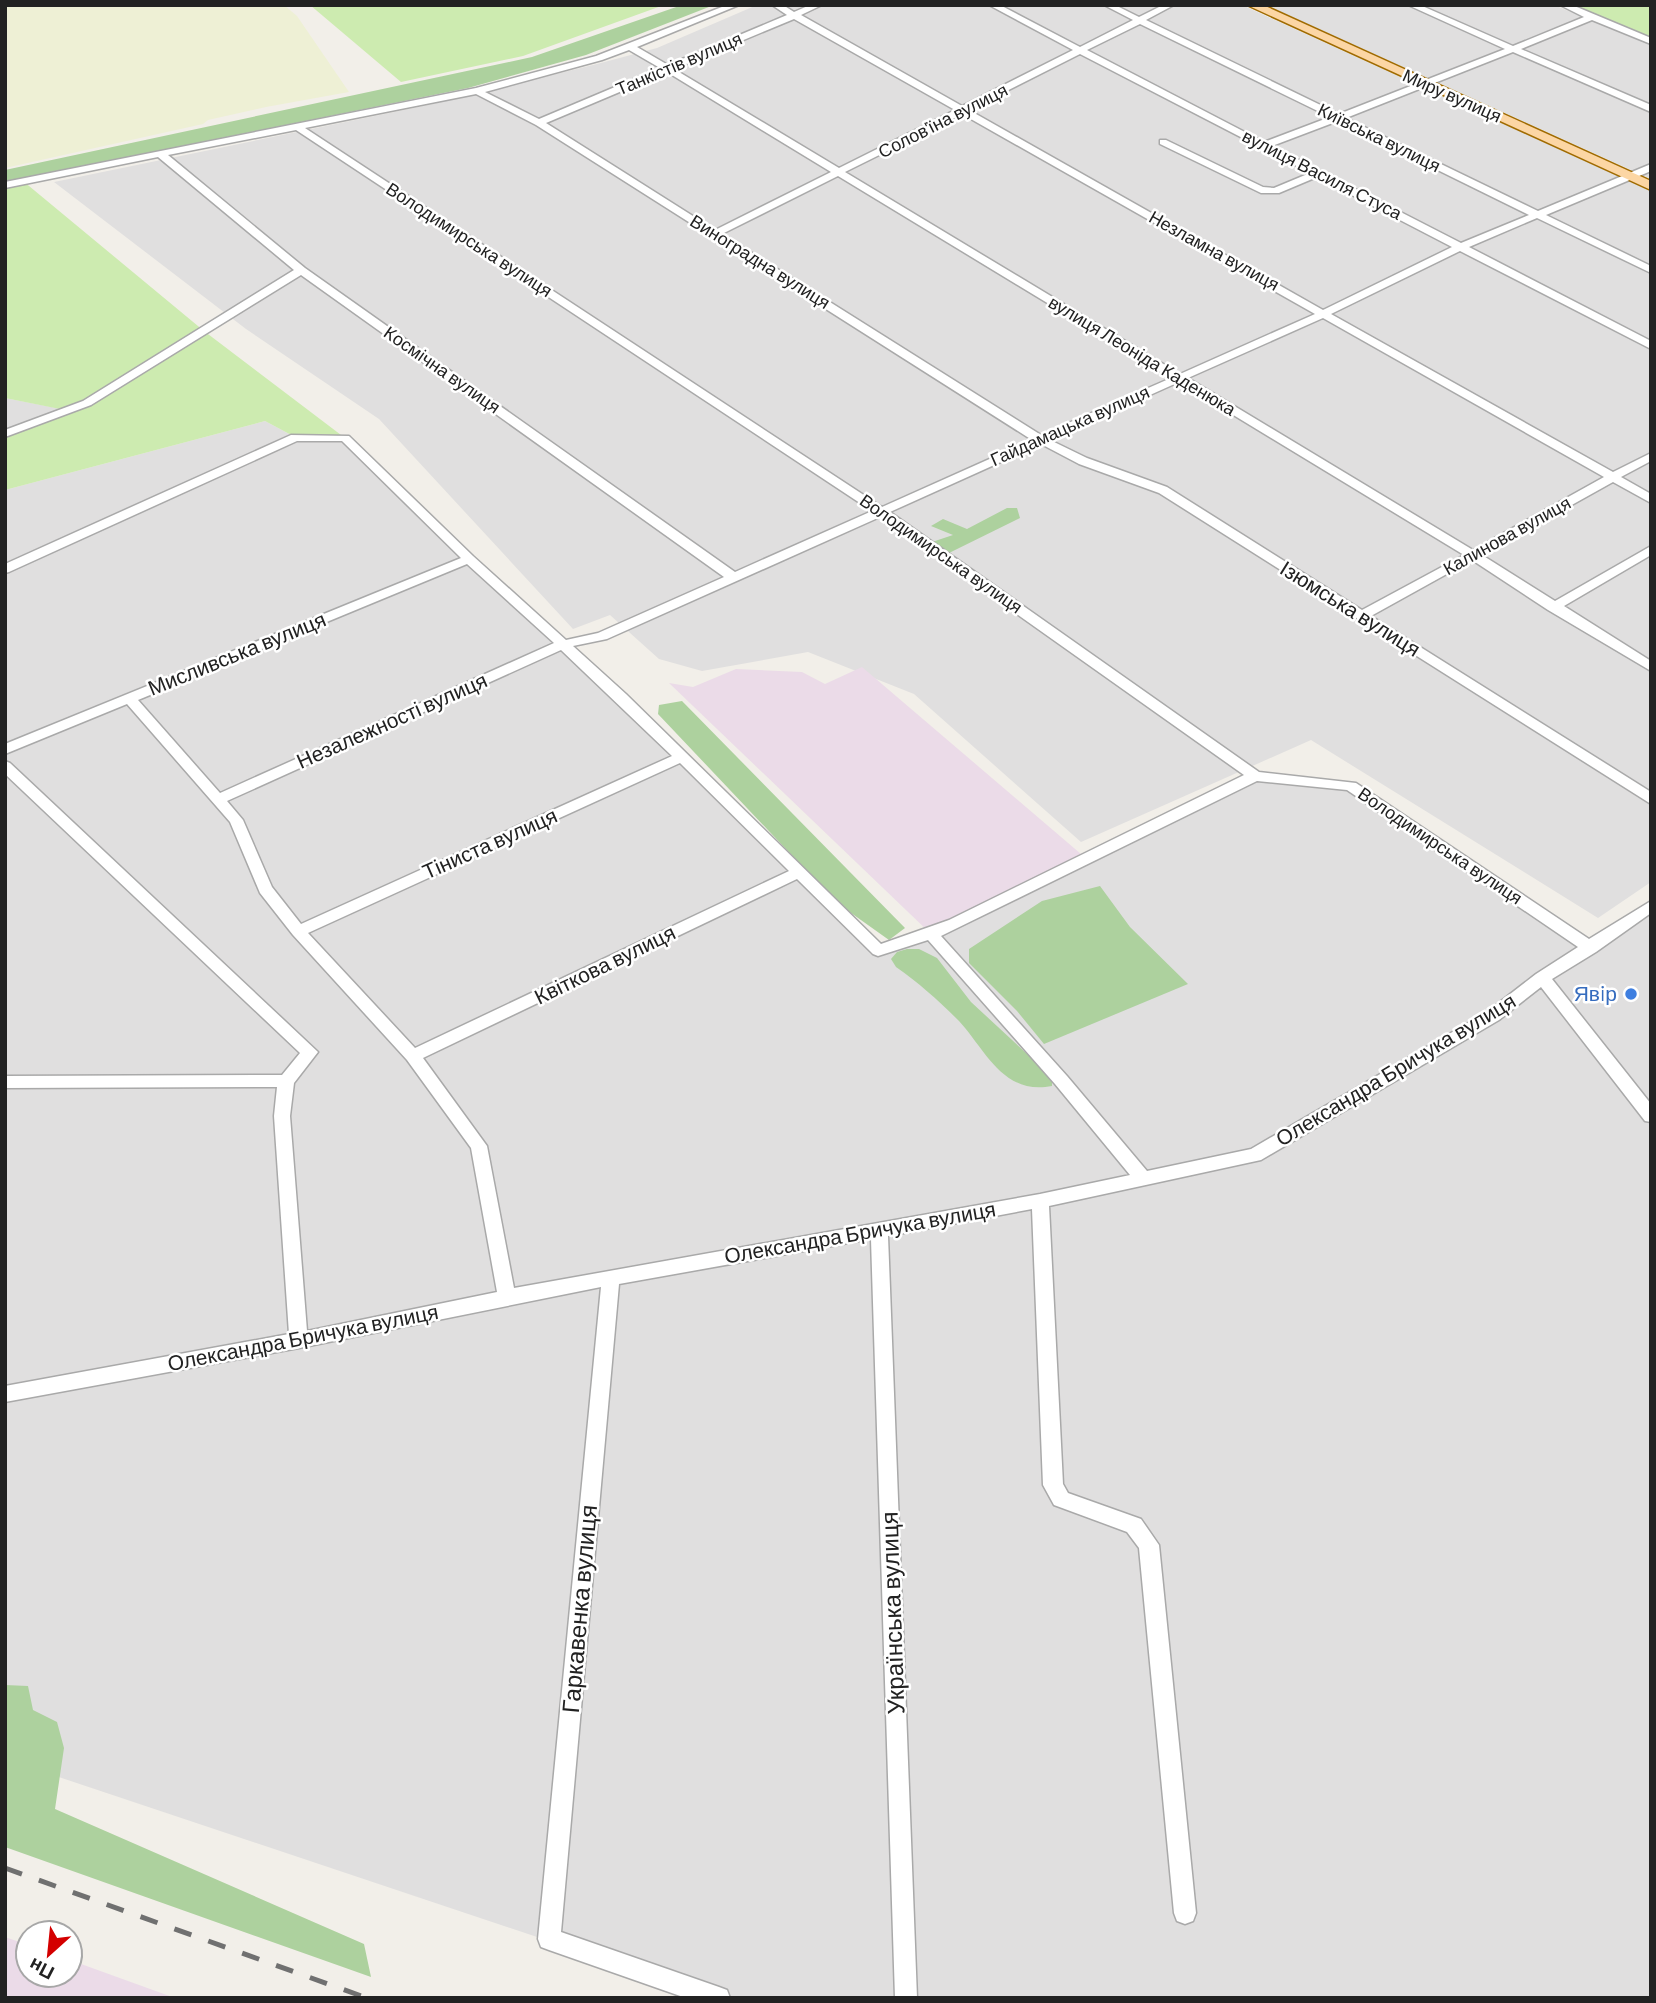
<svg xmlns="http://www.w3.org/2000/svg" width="1656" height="2003" font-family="Barlow,sans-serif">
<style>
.residential{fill:#e0dfdf}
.industrial{fill:#ebdbe8}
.farmland{fill:#eef0d5}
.grass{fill:#cdebb0}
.forest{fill:#add19e}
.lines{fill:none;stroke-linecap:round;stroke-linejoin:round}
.minor-casing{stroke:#a9a9a9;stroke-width:3}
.major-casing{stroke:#a06b00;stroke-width:3}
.minor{fill:#fff;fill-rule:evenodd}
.major{fill:#fcd6a4;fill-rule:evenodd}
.rail{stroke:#707070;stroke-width:5;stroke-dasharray:18 18;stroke-linecap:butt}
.shop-dot{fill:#3f7fe0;stroke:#fff;stroke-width:2.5}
.labels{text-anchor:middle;stroke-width:5;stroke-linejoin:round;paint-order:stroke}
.far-street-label{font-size:18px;fill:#222;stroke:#fff}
.street-label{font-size:21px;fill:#222;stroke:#fff}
.shop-label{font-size:21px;fill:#366cbe;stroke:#fff;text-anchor:end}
.near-street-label{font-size:24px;fill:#222;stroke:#fff}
</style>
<rect width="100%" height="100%" fill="#f2efe9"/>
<path class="residential" d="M757,5H1242L1651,191V882L1598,918L1311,740L1081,842L914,694L808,652L702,671L659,659L610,615L573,629L379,419L246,329L54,182L433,104L597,64L657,48Z
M1266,5H1554L1651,45V179Z
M5,398L67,410L5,434Z
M265,421L295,437L345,438L878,949L931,934L1255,776L1351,786L1591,948L1651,906V1998H719L5,1759V490Z"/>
<path class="industrial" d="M862,667L1088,860L931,934L669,683L693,687L736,669L802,672L825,684Z
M5,1937L28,1945V1975H70V1960L175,1998H5Z"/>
<path class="farmland" d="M5,5H284L297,16L349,92L266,107L208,120L203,124L5,168Z"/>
<path class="grass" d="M310,5H664L523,56L401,82Z
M1564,5H1651V41Z
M23,181L204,331L345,438L295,437L265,421L5,490V434L65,410L5,398V185Z"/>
<path class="forest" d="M682,5H714L586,55L468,88L148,153L5,185V170L532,57Z
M1007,508H1017L1020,518L949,553L932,542L953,535L931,526L943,519L967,529Z
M682,701L905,928L889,940L837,903L658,714L659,705Z
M1100,886L1130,927L1188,984L1044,1044L1017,1011L969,963V949L1042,901Z
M907,949H919L937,958L971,1002L1052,1077V1086C1003,1096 985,1049 959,1021C939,1001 919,983 896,967L891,959L897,952Z
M5,1685L28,1686L33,1710L57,1722L64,1748L55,1809L364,1944L371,1977L5,1847Z"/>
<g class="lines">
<g class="minor-casing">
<path id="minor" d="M727,5H739L637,47L668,65L787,15L772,5H783L794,12L810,5H822L801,15L962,106L1073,50L989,5H1000L1080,47L1133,20L1104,5H1115L1139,17L1163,5H1174L1146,20L1339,114L1505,49L1408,5H1420L1513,46L1584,17L1560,5H1572L1651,38V44L1592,20L1521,49L1651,105V112L1513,52L1346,118L1538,211L1651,164V171L1546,215L1651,266V273L1537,218L1469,247L1651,341V349L1460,251L1331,314L1613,472L1651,453V461L1621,477L1651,494V503L1613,482L1482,555L1555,601L1651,546V555L1564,606L1651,661V671L1548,610L1472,560L1371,616L1651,792V804L1159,493L1079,464L1041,444L890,512L1259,772L1356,783L1589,939L1651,901V913L1596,952L1552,979L1651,1104V1122L1645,1121L1541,987L1499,1020L1261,1160L1049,1206L1063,1484L1068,1493L1141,1519L1159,1545L1196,1913L1193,1921L1185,1924L1177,1921L1174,1913L1139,1548L1127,1532L1054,1505L1043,1485L1032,1209L888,1236L917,1998H895L871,1239L619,1284L561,1932L719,1987L727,1990L730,1998H686L549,1950L541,1947L538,1939L601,1287L299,1348L5,1402V1386L289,1334L274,1116L277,1087L5,1088V1076L282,1075L300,1053L5,774V761L10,763L318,1052L294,1083L290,1116L307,1331L497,1292L471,1148L407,1060L293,935L260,893L230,822L127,704L5,754V744L461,558L342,441H297L9,572L5,573V564L291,435L349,436L473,556L566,640L598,633L724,577L301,275L91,405L5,437V430L83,401L294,270L158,157L5,188V182L476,88L596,56ZM794,19L955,110L839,168L674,69ZM1140,24L1330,117L1264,142L1087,50ZM629,50L660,68L539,119L485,92L602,60ZM1080,54L1310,173L1274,188L1263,187L1166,140H1160V144L1261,193H1279L1317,177L1452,247L1323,310L969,110ZM667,72L831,172L715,230L546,123ZM476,94L536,125L1032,440L882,507L305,128ZM962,114L1315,314L1180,374L845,172ZM1338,121L1529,215L1461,243L1272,146ZM296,130L872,511L735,572L305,268L168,155ZM838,176L1171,378L1041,435L722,234ZM1323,318L1604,477L1473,550L1188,378ZM1179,382L1464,555L1362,610L1167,487L1087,458L1050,440ZM880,517L1244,775L949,920L881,944L626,694L573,646L607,639ZM467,564L554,643L220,793L138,700ZM561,650L672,756L301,924L272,887L243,820L227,801ZM680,763L789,871L415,1048L308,933ZM1257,781L1347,790L1578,947L1536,974L1487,1012L1251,1149L1147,1171L1067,1076L941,936ZM797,879L873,954L878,956L928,940L1055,1084L1130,1175L1040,1194L514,1288L487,1146L423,1058Z"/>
</g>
<g class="major-casing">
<path id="major" d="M1247,5H1263L1651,181V190Z"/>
</g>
<use href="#minor" class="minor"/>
<use href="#major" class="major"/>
<path class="rail" d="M5,1868L367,1998"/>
</g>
<circle class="shop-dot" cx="1631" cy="994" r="7"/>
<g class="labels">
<g class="far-street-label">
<text transform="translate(679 64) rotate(-23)" y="6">Танкістів вулиця</text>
<text transform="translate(1452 96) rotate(24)" y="6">Миру вулиця</text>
<text transform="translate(943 121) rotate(-27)" y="6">Солов'їна вулиця</text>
<text transform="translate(1379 138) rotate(26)" y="6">Київська вулиця</text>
<text transform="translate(1322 175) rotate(27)" y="6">вулиця Василя Стуса</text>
<text transform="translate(469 240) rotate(33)" y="6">Володимирська вулиця</text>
<text transform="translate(1214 251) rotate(29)" y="6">Незламна вулиця</text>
<text transform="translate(760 262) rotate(32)" y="6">Виноградна вулиця</text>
<text transform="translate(1142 356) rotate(31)" y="6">вулиця Леоніда Каденюка</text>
<text transform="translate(442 370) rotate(35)" y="6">Космічна вулиця</text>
<text transform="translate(1070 426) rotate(-24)" y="6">Гайдамацька вулиця</text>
<text transform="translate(1507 536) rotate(-29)" y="6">Калинова вулиця</text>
<text transform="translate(941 554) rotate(35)" y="6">Володимирська вулиця</text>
<text transform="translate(1440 846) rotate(34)" y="6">Володимирська вулиця</text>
</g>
<g class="street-label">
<text transform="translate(1350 609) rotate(32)" y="7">Ізюмська вулиця</text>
<text transform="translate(237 654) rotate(-22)" y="7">Мисливська вулиця</text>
<text transform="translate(392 721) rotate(-24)" y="7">Незалежності вулиця</text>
<text transform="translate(490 844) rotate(-24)" y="7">Тіниста вулиця</text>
<text transform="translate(605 965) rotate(-26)" y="7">Квіткова вулиця</text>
<text transform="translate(1396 1070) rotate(-31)" y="7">Олександра Бричука вулиця</text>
<text transform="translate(860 1233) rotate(-10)" y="7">Олександра Бричука вулиця</text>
<text transform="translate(303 1338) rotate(-11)" y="7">Олександра Бричука вулиця</text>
</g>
<g class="shop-label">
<text x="1617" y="1001">Явiр</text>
</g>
<g class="near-street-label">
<text transform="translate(580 1609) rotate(-85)" y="8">Гаркавенка вулиця</text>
<text transform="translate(893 1613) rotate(-92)" y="8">Українська вулиця</text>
</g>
</g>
<rect width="1656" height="2003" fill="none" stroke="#222222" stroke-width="14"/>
<g transform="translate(49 1954) rotate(207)"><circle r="33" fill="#ffffff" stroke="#a7a7a7" stroke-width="2"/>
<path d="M0-5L12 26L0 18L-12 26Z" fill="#d40000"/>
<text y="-10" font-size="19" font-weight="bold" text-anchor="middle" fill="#222222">Пн</text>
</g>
</svg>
